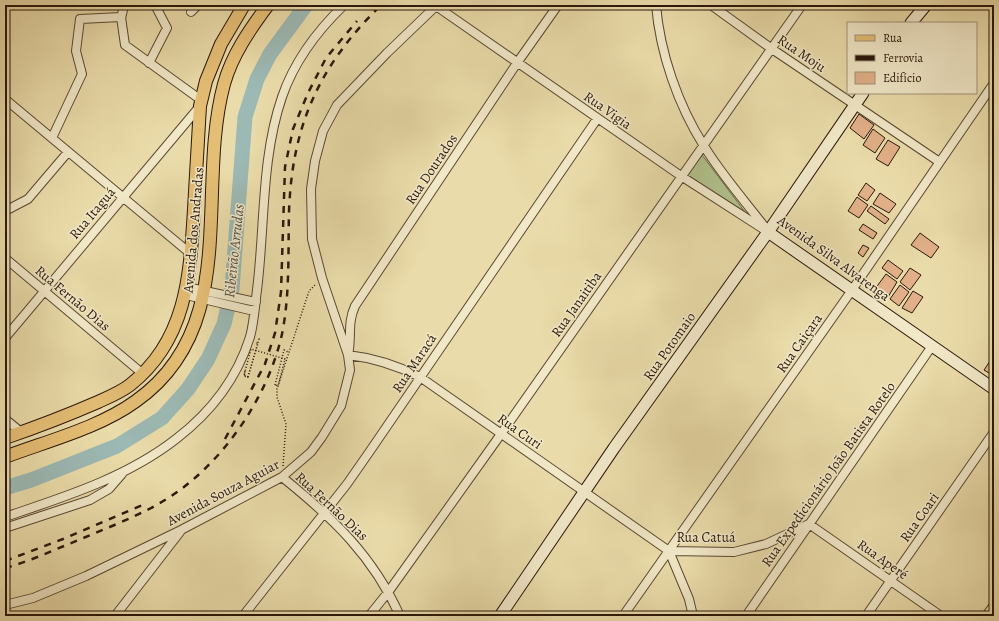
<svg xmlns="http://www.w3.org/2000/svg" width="999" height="621" font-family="Alegreya,serif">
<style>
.green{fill:#b1c28d;stroke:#6e6c4c}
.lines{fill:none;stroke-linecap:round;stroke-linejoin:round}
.river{stroke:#9cb9b4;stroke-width:15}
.building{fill:#e1b089;stroke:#2a170a}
.street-casing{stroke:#5a4832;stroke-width:10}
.secondary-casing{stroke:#2a170a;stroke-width:13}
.primary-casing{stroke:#2a170a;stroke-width:14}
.path{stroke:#2a170a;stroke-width:1.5;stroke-dasharray:1 2;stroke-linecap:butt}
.street{stroke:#f1e8c8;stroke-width:8}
.secondary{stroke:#f1e8c8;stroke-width:11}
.primary{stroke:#e5be75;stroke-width:12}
.rail{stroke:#2a170a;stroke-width:2.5;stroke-dasharray:7 7;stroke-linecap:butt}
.path-bridge{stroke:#2a170a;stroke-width:1.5;stroke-dasharray:1 2;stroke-linecap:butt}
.labels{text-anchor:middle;stroke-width:3;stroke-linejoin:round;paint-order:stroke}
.street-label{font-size:14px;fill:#2a170a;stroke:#f1e8c8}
.water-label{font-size:15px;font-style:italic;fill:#525046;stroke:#f1e8c8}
</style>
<rect width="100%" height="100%" fill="#eadcaa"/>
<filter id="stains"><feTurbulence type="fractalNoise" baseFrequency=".005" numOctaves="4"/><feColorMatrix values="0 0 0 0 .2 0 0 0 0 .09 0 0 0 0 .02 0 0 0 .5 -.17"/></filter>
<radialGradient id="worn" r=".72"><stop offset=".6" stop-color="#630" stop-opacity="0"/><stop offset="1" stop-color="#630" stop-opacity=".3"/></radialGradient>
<path class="green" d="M702,155L745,212L687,175Z"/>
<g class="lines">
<path class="river" d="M5,488L31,480L117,446L162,418L188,389L208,359L224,324L232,289L245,117L257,79L270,54L306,5"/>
</g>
<path class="building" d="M859,114L874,125L864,139L850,128Z
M873,129L885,138L875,153L863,145Z
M888,140L900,147L888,166L876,159Z
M866,183L875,190L867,201L858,195Z
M880,193L896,204L889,213L873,204Z
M857,197L868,205L859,218L848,211Z
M871,206L889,219L885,224L867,211Z
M863,224L877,233L873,239L859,230Z
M920,233L939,247L931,258L911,245Z
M863,245L869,248L863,257L858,253Z
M888,260L903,271L897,279L882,268Z
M910,268L921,275L910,290L900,282Z
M886,274L897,282L888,297L875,289Z
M900,285L909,292L899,306L890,299Z
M913,291L923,297L912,313L902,308Z
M992,358L994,360V376L984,370Z"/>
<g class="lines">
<g class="street-casing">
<path id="street" d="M558,5L517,63L355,306C347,323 352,338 348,355C375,358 396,365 420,377L669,551
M656,5C660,53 678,105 704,146C721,174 744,200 764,226
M711,5L772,49L938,161
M436,6L681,176L768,232
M191,12L198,5
M121,19L124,5
M149,63L167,28L155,5
M5,99L191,254
M52,138L82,74L76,51L80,19L121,17L125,45L201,100
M5,211L28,199L68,152
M5,258L143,374
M187,287L256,302
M186,295L254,311
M5,338L200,106
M5,419L21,432
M282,477C333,518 373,556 400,616
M5,517C64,497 126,478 176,439C210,413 237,378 250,337C254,323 255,305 257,290C265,227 261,158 282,97C294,62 318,30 344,5
M5,528L90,500L109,489L122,474
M669,551L734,552L766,544L809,524L941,616
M669,551L689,599L693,616
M5,605L33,598L86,576L181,530L282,477L311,452L322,437L341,406L350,370L348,355L322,278L312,239L311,189L315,161L323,131L337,105L387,53L437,5
M115,616L180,532
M243,616L347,484L370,451L597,119
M369,616L389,591L501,434L802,5
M623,616L852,290L994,83
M746,616L932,346
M866,616L994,432
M986,616L994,605"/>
</g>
<g class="secondary-casing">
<path id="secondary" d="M911,23L926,5
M768,232L994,389
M500,616L614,448L768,232L863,93"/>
</g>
<g class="primary-casing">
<path id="primary" d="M5,438C37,427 68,415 98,402C109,397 121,392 130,385C187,340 190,275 194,209C196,174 198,140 200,106L206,81L221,44L244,5
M5,457C47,441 99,428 136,401C242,326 195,191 224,84C232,55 250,29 268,5"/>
</g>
<path class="path" d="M245,371L244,376L248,377L259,339H258
M248,377L258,343H256
M275,385L284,350L288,352
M283,466L286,424L277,397V389L309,291L316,284"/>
<use href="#street" class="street"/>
<use href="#secondary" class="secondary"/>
<use href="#primary" class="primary"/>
<path class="rail" d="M225,439L265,364L275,333L281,292L285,167L293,129L308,93L326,58L357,21
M5,561L63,539L147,503
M5,568C31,561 56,549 81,539C109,527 139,516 165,500C221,466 268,398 282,334C290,295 288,252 289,212C292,125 319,66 381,5"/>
<path class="path-bridge" d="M248,377L244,375L251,349L285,359L278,386L275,385"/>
</g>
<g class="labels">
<g class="street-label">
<text transform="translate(802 53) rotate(34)" y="5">Rua Moju</text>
<text transform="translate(608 110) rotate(35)" y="5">Rua Vigia</text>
<text transform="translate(431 169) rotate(-56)" y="5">Rua Dourados</text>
<text transform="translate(92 213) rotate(-50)" y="5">Rua Itaguá</text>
<text transform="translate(193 230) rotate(-85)" y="5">Avenida dos Andradas</text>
<text transform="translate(834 258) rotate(36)" y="5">Avenida Silva Alvarenga</text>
<text transform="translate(73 298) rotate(40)" y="5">Rua Fernão Dias</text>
<text transform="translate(576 304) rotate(-55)" y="5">Rua Janaitiba</text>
<text transform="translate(799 343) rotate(-55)" y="5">Rua Caiçara</text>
<text transform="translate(669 346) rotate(-55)" y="5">Rua Potomaio</text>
<text transform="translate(414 363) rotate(-56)" y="5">Rua Maracá</text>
<text transform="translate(520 431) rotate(35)" y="5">Rua Curi</text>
<text transform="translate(828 474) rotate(-55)" y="5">Rua Expedicionário João Batista Rotelo</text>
<text transform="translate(223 492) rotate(-28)" y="5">Avenida Souza Aguiar</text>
<text transform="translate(332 506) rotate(43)" y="5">Rua Fernão Dias</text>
<text transform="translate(919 517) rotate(-55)" y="5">Rua Coari</text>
<text x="706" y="542">Rua Catuá</text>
<text transform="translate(883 559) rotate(35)" y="5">Rua Aperé</text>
</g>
<g class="water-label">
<text transform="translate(234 251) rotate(-84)" y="5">Ribeirão Arrudas</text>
</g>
</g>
<rect width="999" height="621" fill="none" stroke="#eadcaa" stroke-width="20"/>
<rect x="6" y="6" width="987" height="609" fill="none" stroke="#2a170a" stroke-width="2"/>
<rect x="10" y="10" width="979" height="601" fill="none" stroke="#2a170a"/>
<rect x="847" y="22" width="130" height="72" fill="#f1e8c8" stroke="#a1947c"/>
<rect x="855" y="35" width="20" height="6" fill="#e5be75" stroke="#a1947c"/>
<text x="883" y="42" font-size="12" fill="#2a170a">Rua</text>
<rect x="855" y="55" width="20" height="6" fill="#2a170a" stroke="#a1947c"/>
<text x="883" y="62" font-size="12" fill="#2a170a">Ferrovia</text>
<rect x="855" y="72" width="20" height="12" fill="#e1b089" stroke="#a1947c"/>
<text x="883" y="82" font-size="12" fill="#2a170a">Edifício</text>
<rect width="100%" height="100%" filter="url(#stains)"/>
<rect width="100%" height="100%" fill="url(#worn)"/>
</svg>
